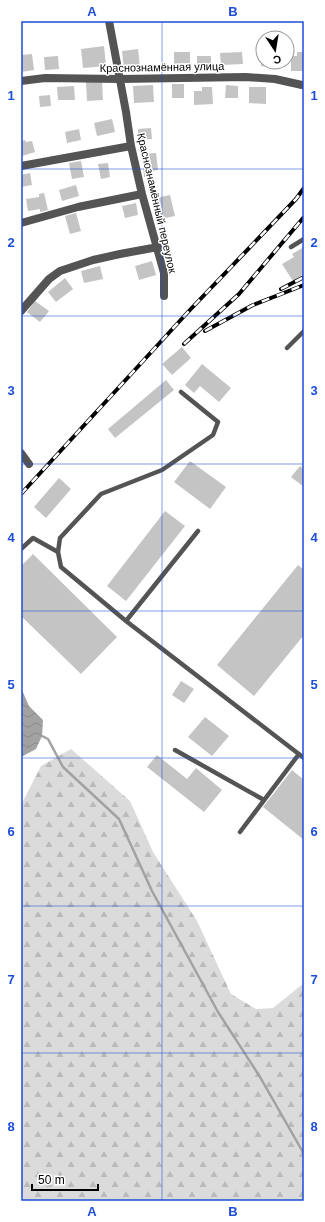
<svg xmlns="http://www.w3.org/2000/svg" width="325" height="1222" font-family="Helvetica,sans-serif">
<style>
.forest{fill:url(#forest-firs)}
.water{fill:url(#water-waves)}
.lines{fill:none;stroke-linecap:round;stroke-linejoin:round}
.stream{stroke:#a2a2a2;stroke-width:2.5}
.building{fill:#c4c4c4}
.lane{stroke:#545454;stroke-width:4.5}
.street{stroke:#545454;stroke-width:8}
.rail-casing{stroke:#000;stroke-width:4}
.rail{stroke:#fff;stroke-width:2.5;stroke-dasharray:8;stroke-linecap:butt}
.grid{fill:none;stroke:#1d4ed8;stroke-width:1;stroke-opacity:0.55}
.labels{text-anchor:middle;stroke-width:3;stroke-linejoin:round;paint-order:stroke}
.street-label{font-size:11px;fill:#000;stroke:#fff}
.neatline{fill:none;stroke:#1d4ed8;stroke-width:1.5}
.grid-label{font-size:13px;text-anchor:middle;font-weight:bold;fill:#1d4ed8}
</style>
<defs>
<pattern id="forest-firs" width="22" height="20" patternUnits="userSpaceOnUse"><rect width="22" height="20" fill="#dbdbdb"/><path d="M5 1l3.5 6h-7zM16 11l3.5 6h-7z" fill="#bababa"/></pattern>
<pattern id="water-waves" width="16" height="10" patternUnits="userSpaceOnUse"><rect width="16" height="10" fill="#a2a2a2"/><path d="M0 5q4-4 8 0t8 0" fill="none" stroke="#8a8a8a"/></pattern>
</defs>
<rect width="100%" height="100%" fill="#fff"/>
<path class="forest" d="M71,749L130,801L153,852L197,921L231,994L256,1009L273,1008L304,983V1201H21V805L41,766Z"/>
<path class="water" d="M21,688L29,706L43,720L42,736L36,749L21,757Z"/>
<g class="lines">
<path class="stream" d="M42,736L48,739L63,767L119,819L152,891L218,1012L260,1077L304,1154"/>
</g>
<path class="building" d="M104,46L106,66L83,68L81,49Z
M138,49L140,67L124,69L122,51Z
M174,52H190V63L174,64Z
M242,52L243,64L221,65L220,53Z
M297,52H304V71H291V56H297Z
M32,54L34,70L21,72V55Z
M262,54H263V62H273V67L261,66Z
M58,56L59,69L45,70L44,57Z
M197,56H211V66H197Z
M102,81L103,100L87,101L86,82Z
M172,84H184V98H172Z
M153,85L154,102L134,103L133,86Z
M226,85L238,86V98H225Z
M74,86L75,100H58L57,87Z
M202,87H212L213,104L194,105V91H202Z
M249,87H266V104L249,103Z
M50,95L51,106L40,107L39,96Z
M112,119L115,132L97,136L94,123Z
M151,128L152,139L138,140V129Z
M79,129L81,140L67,143L65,132Z
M25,140L26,142L32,141L35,152L22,156L21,141Z
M156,153L158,170L150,171L151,176L144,177L142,154Z
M81,161L84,177L72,179L69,163Z
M108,163L110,177L101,179L98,164Z
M30,173L32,185L21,187V175Z
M76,185L79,196L62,201L59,190Z
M44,193L48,210L40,212V209L28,211L26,199L39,197V194Z
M170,195L175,216L161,219L156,198Z
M136,203L138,215L125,218L122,206Z
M76,213L81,231L70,234L65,216Z
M304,247V274L293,281L282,264L294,257L292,254Z
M152,261L156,275L139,280L135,266Z
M100,266L103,279L84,283L81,271Z
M65,278L73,289L56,302L48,292Z
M35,301L49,311L40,322L27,312Z
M182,347L191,358L172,375L162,364Z
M202,364L231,388L219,402L200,386L194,393L185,385Z
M166,380L174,390L115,438L108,429Z
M190,461L226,487L210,509L174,482Z
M300,466L304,469V487L291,477Z
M59,478L71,489L46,518L34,507Z
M165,511L185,526L126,601L107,586Z
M33,554L117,637L81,674L21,616V566Z
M298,565L304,570V635L254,696L217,665Z
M181,681L194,689L184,703L172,695Z
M205,717L229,736L212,756L188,737Z
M157,755L187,779L196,768L222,790L204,812L147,767Z
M292,770L304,780V840L263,807Z"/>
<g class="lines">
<path class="lane" d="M291,247L304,239
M287,348L304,331
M181,392L218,422L213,435L162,470L101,494L60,538L58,552L61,567L126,621L304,758
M21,549L33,538L58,552
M126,621L198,531
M175,750L264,800
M240,832L299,754"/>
<path class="street" d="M109,21L126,112L131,146L142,194L164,273V296
M21,81L45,78L120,79L246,77L275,79L302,85
M21,166L131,146
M21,223L78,207L142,194
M21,311L49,279L60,271L93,260L120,254L158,247
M21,453L29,464"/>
<g class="rail-casing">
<path id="rail" d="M281,289L304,277
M205,331L253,305L304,285
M184,344L239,294L304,217
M21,494L188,312L296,199L304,188"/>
</g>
<use href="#rail" class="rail"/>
</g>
<path class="grid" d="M162,21V1201M21,169H304M21,316H304M21,464H304M21,611H304M21,758H304M21,906H304M21,1053H304"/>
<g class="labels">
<g class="street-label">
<text transform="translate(162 67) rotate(-1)" y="4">Краснознамённая улица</text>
<text transform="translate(157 203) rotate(77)" y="4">Краснознамённый переулок</text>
</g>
</g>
<rect width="325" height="1222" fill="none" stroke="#ffffff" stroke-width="44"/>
<g transform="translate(275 50) rotate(168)"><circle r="19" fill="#ffffff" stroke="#999999"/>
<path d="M0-3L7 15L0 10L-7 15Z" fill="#000000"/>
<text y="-6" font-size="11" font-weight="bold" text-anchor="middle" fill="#000000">С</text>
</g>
<path d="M32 1184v6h66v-6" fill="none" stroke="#000000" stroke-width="2"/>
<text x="38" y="1184" font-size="12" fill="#000000" stroke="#ffffff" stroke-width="3" paint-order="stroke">50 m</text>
<rect x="22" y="22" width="281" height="1178" class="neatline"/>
<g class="grid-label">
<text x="92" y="16">A</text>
<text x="233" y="16">B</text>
<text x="11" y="100">1</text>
<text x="314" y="100">1</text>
<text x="11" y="247">2</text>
<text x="314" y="247">2</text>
<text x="11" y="395">3</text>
<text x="314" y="395">3</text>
<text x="11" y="542">4</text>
<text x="314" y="542">4</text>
<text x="11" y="689">5</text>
<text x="314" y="689">5</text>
<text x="11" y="836">6</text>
<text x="314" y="836">6</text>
<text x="11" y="984">7</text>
<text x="314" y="984">7</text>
<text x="11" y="1131">8</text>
<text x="314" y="1131">8</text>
<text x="92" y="1216">A</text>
<text x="233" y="1216">B</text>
</g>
</svg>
